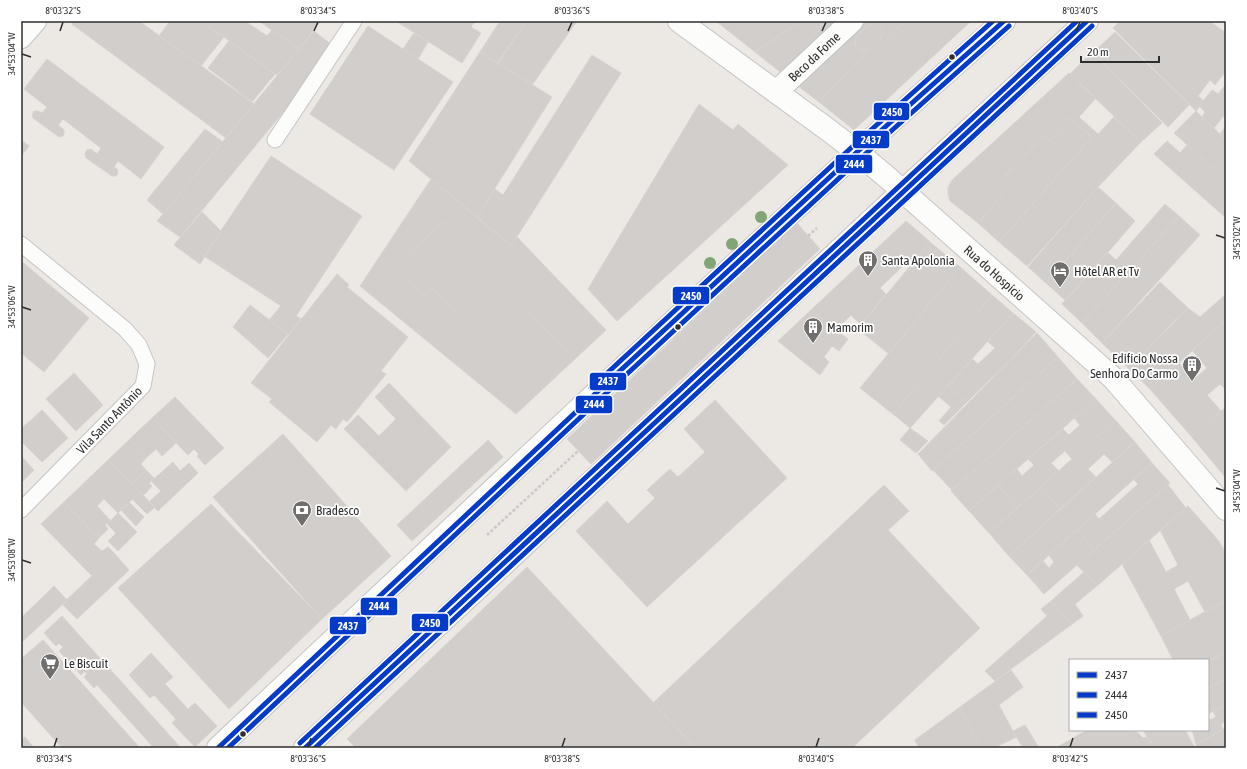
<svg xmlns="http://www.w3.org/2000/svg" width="1247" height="769" font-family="'Asap Condensed',sans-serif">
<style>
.building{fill:#d1cecb;stroke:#d7d4d0}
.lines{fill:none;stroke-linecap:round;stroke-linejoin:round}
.lane-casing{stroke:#c5c4c5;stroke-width:17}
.street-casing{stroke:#c5c4c5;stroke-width:24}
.secondary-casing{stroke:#c5c4c5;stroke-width:24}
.path{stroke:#c9c9c8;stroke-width:2.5;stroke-dasharray:3 2;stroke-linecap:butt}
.lane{stroke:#fcfcfb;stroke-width:15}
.street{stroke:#fcfcfb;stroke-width:22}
.secondary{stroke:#fcfcfb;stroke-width:22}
.bus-1-casing{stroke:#fff;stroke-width:8}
.bus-2-casing{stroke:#fff;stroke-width:8}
.bus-3-casing{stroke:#fff;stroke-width:8}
.bus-1{stroke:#043bc9;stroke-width:5}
.bus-2{stroke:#043bc9;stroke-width:5}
.bus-3{stroke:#043bc9;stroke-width:5}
.tree{fill:#82a575}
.ticks{fill:none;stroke:#2e2e2e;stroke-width:1.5}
.bus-dot{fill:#2e2e2e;stroke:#fff;stroke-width:1.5}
.labels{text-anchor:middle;stroke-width:3.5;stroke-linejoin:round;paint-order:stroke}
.street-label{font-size:13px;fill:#2e2e2e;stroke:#fff}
.poi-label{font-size:13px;fill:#2e2e2e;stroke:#fff;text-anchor:start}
.line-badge{stroke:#fff;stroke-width:1.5}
.badge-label{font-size:11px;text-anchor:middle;font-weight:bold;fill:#fff}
.neatline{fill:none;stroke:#2e2e2e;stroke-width:1.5}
.ticks-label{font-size:10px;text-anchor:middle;fill:#2e2e2e}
</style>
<rect width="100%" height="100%" fill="#ece8e4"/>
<path class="building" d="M74,21H139L254,104L226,138L72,24Z
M170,21H201L224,37L201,66L159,36Z
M201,21H245L267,36L272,30L299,49L277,75Z
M259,21H321L299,49Z
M396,21H475L471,27L481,33L462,63Z
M500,21H527L497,63L480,52Z
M527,21H577L532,85L498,63Z
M716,21H801L755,52Z
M801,21H842L784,75L755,52Z
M867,21H906L884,41L880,38L883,33L880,26L876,23L868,25L856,37L855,42V46L858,49L862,50H868L819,102L798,86Z
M906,21H971L854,130L819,102L868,50H862L858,49L855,46V42L856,37L868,25L876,23L880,26L883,33L880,38L884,41Z
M1120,21H1209L1226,33V71L1215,85L1210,80L1198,96L1204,101L1196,111L1113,28Z
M368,26L453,82L394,170L310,114Z
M314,31L333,46L308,82L180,237L157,221Z
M1115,32L1189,105L1168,127L1093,53Z
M414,33L428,42L418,59L403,49Z
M229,41L275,74L252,102L208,68Z
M480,52L552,97L477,217L409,161Z
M1092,52L1162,123L1141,142L1070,74Z
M592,55L621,73L511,246L477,217L495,189L503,195Z
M47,59L164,147L141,179L118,161L114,167L117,169L118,173L116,176H112L86,158L85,154L87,150L91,149L97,154L101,148L63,119L58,125L64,130V134L63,136L59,137L33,118L32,115L34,111H38L42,113L47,107L24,89Z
M1069,73L1095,99L1079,117L1098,134L1114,117L1141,142L1098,187L1027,266L999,242L1092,137L1070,118L1051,141L1044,135L997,184L1004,192L978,223L950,201L948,194V188L952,180Z
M1226,84V113L1214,128L1202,117L1205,112L1199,106L1212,90L1218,94Z
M699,104L733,130L738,124L788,165L617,321L588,289Z
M1196,111L1226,140V180L1174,133Z
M1070,118L1092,137L999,242L978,223L1004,192L997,184L1044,135L1051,141Z
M1226,126V139L1220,134Z
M205,129L223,142L163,214L147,200Z
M21,140L29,146L21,156Z
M1167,141L1180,153L1187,145L1226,180V218L1154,154Z
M271,156L362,216L296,316L301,319L289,334L269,320L281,306L204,256Z
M431,179L511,246L517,237L606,330L516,414L360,286Z
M1098,187L1116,203L1046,283L1028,267Z
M1116,203L1135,221L1066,301L1046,283Z
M1165,204L1179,216L1082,323L1062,304L1107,252L1116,260Z
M202,212L221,231L200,264L174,245Z
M1179,216L1200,235L1102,343L1082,323Z
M444,221L566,351L526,388L432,288L423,296L409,281L418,273L404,258Z
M906,221L930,242L910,267L906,263L880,288L886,294L861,325L851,315L836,330L811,310Z
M797,223L820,249L591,464L567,439Z
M930,242L960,267L889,354L858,329Z
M21,261L89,318L44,372L21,353Z
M960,267L992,295L893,414L860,388Z
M337,274L349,285L347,287L408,337L381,371L386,374L347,422L343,419L336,429L331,425L317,442L269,402L272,399L251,383Z
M1160,282L1188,308L1174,321L1148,295Z
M1226,294V320L1150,389L1129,369L1188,308L1200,317Z
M992,295L1013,313L910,428L893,414Z
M1148,295L1174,321L1129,369L1102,343Z
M250,305L288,334L268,358L233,327Z
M811,310L848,339L839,351L832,346L824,357L829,362L820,375L778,341Z
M1013,313L1036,332L1012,358L967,402L948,386L972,359L978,364L995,348L988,342Z
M1223,323L1226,327V390L1220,384L1207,395L1221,411L1191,436L1150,389L1178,362L1194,379L1207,368L1192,350Z
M679,333L686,339L679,346L673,339Z
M1037,333L1058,357L932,471L918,454Z
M1058,357L1077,379L952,490L933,470Z
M74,373L103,405L76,431L46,399Z
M1077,379L1096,399L969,511L951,491L952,490Z
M389,383L451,447L406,491L344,429L358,415L379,436L396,419L375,397Z
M948,386L967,402L944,425L939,421L951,407L938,396Z
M175,397L224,448L205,465L197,456L199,454L194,449L188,455L152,418Z
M1096,399L1115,420L1072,459L1065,451L1051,463L1059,471L1017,508L998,485L1017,469L1022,476L1034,465L1028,459L1063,429L1069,435L1080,425L1074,418Z
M715,400L787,478L647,607L576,531L607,501L628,524L655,498L647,490L670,469L678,477L705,452L684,429Z
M1226,407V478L1191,436Z
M42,410L68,438L42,462L21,441V429Z
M152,418L176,443L162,456L156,449L147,457L130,439Z
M1115,420L1135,442L1112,462L1104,454L1088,469L1096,477L1060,509L1041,487Z
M910,428L928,441L916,453L900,440Z
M283,434L391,556L322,619L213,497Z
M130,439L147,457L141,464L146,470L131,484L108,460Z
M488,440L503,457L412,541L397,525Z
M1135,442L1152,463L1027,575L1009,556Z
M21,456L34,470L21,483Z
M108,460L140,492L118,513L86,481Z
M173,462L180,471L189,463L198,473L180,490L162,472Z
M1152,463L1170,483L1094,550L1077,529L1095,514L1099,519L1138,484L1134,480Z
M146,470L154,478L149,483L152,486L143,496L132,484Z
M162,472L180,490L158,511L149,502L161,491L151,481Z
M86,481L104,499L97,506L110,520L105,525L108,529L99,538L64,502Z
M884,485L909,511L888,530L980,628L852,748H695L653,703Z
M998,485L1017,508L989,533L969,511Z
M1168,485L1186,508L1097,586L1077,565Z
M1041,487L1060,509L1009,556L989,533Z
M140,492L155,507L147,514L132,499Z
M64,502L99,538L94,544L102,551L108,547L115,554L92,576L41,524Z
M129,502L144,517L136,526L121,510Z
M211,504L322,619L229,709L118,588Z
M1188,506L1218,540L1226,553V600L1205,612L1188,581L1174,589L1190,620L1161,636L1122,564L1149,540L1166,572L1178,565L1160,530Z
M118,513L137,532L118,551L108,541L116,533L107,524Z
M1077,529L1094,550L1044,594L1027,575L1042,560L1049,568L1054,562L1049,555Z
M115,554L129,570L77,619L62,604Z
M527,567L696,748H356L347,739Z
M1084,572L1097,586L1075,604L1083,616L1072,624L1051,601Z
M54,586L67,600L21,643V618Z
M1226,600V652L1208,661V660H1173L1161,636Z
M1051,601L1072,624L995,681L985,671L1047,616L1041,609Z
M62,616L181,748H154L97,685L94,688L84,677L87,674L85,671L81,675L59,651L63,647L59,643L56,646L44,633Z
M43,640L140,748H62L21,702V659Z
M1226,652V679L1208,688V662Z
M151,653L173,677L165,684L188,709L195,703L217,726L195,747L172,723L176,719L154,695L150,698L129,675Z
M1011,670L1023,687L999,705L1016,737L994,748H980L960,707Z
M1226,679V704L1208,714V688Z
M1226,704V721L1221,724L1223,729L1196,744L1192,730H1208V721L1216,717L1213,711Z
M960,707L980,748H919L915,740Z
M1025,725L1039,748H1023L1013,731Z
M1226,728V748H1197L1196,744Z
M1087,730H1128L1137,732L1143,738L1147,737L1153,748H1056Z
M1143,730H1185L1195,748H1153Z
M25,737L34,748H21V740Z"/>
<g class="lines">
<g class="lane-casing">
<path id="lane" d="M275,140L354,21
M21,244L125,329L139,345L147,364L143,386L21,510"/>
</g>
<g class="street-casing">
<g id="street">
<path id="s1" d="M776,92L852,21"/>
</g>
</g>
<g class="secondary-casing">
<g id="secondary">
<path id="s2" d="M679,21L827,129L857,152L888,178L1113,378L1226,509"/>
<path d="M21,37L35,21"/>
<path d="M218,748L596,393L857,152L1004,21"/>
<path d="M305,748L477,589L863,228L1087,21"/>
</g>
</g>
<path class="path" d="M808,236L817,228
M487,535L578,451"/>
<use href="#lane" class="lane"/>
<use href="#street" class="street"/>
<use href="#secondary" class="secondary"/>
<g class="bus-1-casing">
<path id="bus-1" d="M218,748L596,393L857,152L1004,21
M305,748C566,506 826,263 1087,21"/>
</g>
<g class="bus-2-casing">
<path id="bus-2" d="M228,748L601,398L862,157L1009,26
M315,748C575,508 832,266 1092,26"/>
</g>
<g class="bus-3-casing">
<path id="bus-3" d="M591,388L852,147L993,21
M300,743C560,503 817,261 1077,21"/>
</g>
<use href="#bus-1" class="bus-1"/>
<use href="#bus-2" class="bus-2"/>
<use href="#bus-3" class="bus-3"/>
</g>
<g class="tree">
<circle cx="761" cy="217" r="6"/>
<circle cx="732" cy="244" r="6"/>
<circle cx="710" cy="263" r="6"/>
</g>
<path class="ticks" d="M60,31L63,22M314,31L318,22M568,31L572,22M822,31L826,22M1076,31L1080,22M22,54L31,57M1216,235L1225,238M22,307L31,310M1216,488L1225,491M22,560L31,563M54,747L57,738M308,747L311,738M562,747L565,738M816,747L819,738M1070,747L1073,738"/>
<defs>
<g id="building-pin" transform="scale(1)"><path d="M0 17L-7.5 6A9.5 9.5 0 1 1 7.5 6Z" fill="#706f6e" stroke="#fff"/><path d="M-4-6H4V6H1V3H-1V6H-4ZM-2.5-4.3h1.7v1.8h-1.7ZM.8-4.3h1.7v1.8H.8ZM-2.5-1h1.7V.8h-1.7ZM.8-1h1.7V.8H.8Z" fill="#fff"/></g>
<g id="hotel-pin" transform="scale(1)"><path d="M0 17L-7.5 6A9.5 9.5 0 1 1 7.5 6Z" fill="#706f6e" stroke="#fff"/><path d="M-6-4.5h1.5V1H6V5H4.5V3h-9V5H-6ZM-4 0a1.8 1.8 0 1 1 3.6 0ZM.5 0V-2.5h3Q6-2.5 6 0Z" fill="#fff"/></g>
<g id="bank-pin" transform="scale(1)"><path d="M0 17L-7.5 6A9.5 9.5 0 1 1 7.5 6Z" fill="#706f6e" stroke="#fff"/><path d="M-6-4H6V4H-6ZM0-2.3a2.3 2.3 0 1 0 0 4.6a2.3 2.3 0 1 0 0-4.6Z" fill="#fff"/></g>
<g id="supermarket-pin" transform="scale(1)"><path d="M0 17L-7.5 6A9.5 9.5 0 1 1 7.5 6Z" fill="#706f6e" stroke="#fff"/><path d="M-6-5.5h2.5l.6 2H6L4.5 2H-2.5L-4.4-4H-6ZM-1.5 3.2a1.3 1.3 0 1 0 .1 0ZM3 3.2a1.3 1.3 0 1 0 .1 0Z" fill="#fff"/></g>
</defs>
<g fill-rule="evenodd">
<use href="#building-pin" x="868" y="260"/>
<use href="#hotel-pin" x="1060" y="271"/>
<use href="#building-pin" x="813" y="327"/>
<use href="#building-pin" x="1192" y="365"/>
<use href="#bank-pin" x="302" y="510"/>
<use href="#supermarket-pin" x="50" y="663"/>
</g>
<g class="bus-dot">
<circle cx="952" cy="57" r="3.5"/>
<circle cx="678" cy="327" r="3.5"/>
<circle cx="243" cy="734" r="3.5"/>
</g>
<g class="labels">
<g class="street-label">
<text dy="5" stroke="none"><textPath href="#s1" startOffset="52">Beco da Fome</textPath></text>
<text dy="5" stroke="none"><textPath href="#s2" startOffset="404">Rua do Hospício</textPath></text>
<text transform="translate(109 420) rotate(-46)" y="5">Vila Santo Antônio</text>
</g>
<g class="poi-label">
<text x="882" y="265">Santa Apolonia</text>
<text x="1074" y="276">Hôtel AR et Tv</text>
<text x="827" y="332">Mamorim</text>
<text x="1178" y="363" text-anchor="end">Edifício Nossa<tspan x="1178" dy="15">Senhora Do Carmo</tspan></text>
<text x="316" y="515">Bradesco</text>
<text x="64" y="668">Le Biscuit</text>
</g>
</g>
<g class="line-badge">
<rect x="873" y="102" width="37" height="19" rx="4" fill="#043bc9"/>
<rect x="852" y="130" width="38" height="19" rx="4" fill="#043bc9"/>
<rect x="835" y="154" width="38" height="20" rx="4" fill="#043bc9"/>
<rect x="672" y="286" width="38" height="19" rx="4" fill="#043bc9"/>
<rect x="589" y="372" width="38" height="19" rx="4" fill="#043bc9"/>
<rect x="575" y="395" width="38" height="19" rx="4" fill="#043bc9"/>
<rect x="360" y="597" width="38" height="19" rx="4" fill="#043bc9"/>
<rect x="411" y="613" width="38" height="19" rx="4" fill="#043bc9"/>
<rect x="329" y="616" width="38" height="19" rx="4" fill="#043bc9"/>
</g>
<g class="badge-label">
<text x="892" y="116">2450</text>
<text x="871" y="144">2437</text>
<text x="854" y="168">2444</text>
<text x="691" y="300">2450</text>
<text x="608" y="385">2437</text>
<text x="594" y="408">2444</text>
<text x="379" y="610">2444</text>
<text x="430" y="627">2450</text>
<text x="348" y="630">2437</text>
</g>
<rect width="1247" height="769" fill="none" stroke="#ffffff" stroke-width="44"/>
<rect x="1069" y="659" width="140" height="72" fill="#ffffff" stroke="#ababab"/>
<rect x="1077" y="672" width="20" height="6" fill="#043bc9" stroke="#ababab"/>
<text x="1105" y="679" font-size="12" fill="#2e2e2e">2437</text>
<rect x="1077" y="692" width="20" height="6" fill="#043bc9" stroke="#ababab"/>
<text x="1105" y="699" font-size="12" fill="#2e2e2e">2444</text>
<rect x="1077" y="712" width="20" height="6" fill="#043bc9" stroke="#ababab"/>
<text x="1105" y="719" font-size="12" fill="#2e2e2e">2450</text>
<path d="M1081 56v6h78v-6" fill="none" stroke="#2e2e2e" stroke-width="2"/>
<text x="1087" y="56" font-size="12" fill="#2e2e2e" stroke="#ffffff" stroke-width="3" paint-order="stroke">20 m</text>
<rect x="22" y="22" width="1203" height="725" class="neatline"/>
<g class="ticks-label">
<text x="63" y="14">8°03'32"S</text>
<text x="318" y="14">8°03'34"S</text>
<text x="572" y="14">8°03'36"S</text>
<text x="826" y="14">8°03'38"S</text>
<text x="1080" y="14">8°03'40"S</text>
<text transform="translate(11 54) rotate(-90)" y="4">34°53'04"W</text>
<text transform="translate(1236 238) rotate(-90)" y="4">34°53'02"W</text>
<text transform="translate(11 307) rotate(-90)" y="4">34°53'06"W</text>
<text transform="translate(1236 491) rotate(-90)" y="4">34°53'04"W</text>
<text transform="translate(11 560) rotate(-90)" y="4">34°53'08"W</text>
<text x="54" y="762">8°03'34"S</text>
<text x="308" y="762">8°03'36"S</text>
<text x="562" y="762">8°03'38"S</text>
<text x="816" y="762">8°03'40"S</text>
<text x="1070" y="762">8°03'42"S</text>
</g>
</svg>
